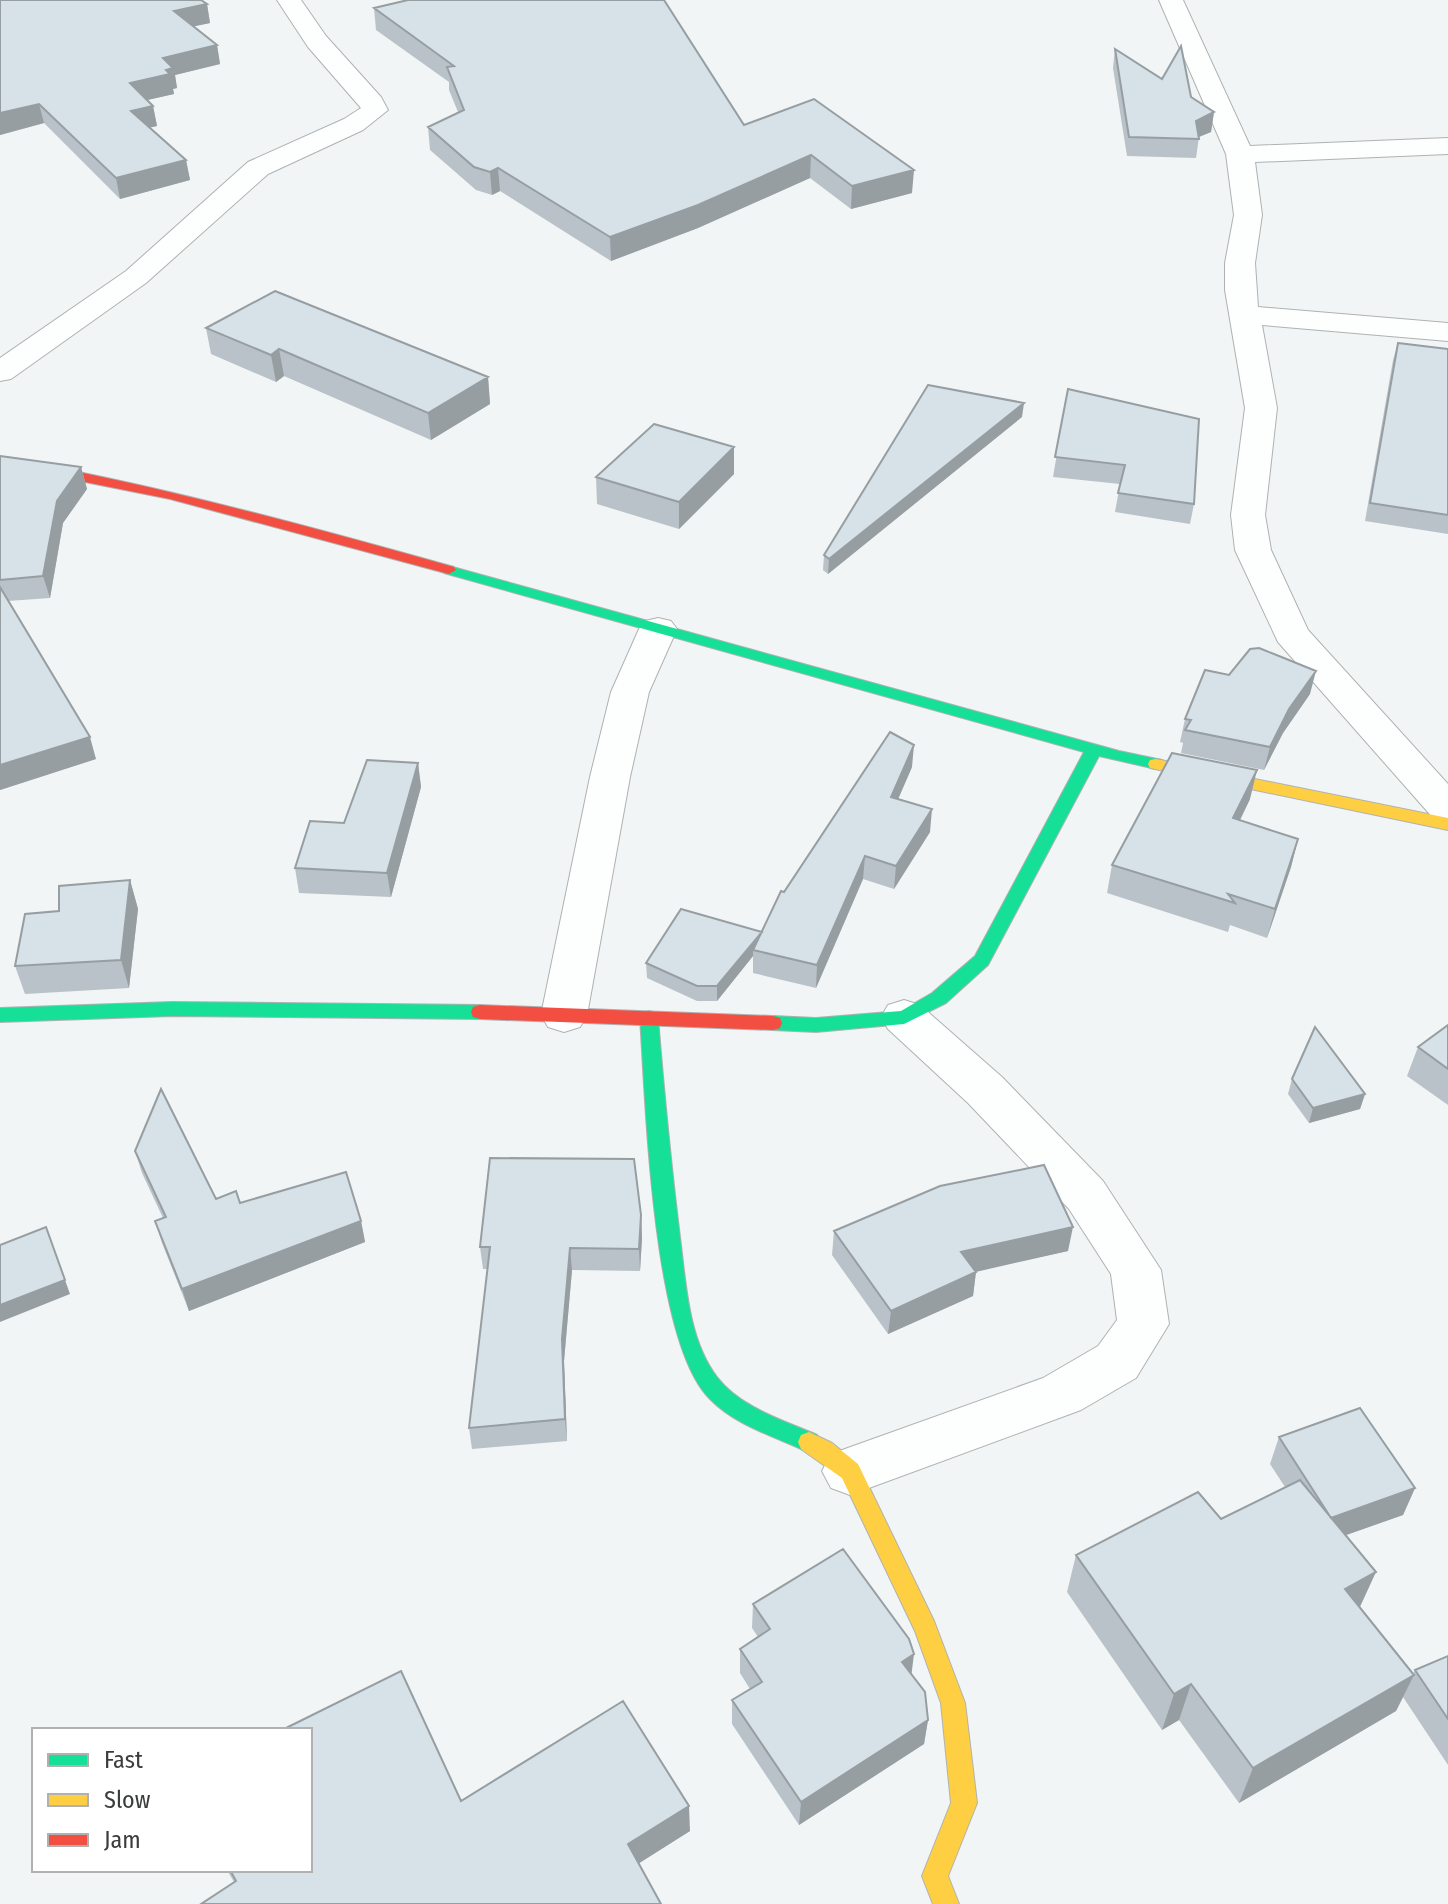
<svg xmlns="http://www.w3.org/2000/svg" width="1448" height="1904" font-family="'Fira Sans Condensed',sans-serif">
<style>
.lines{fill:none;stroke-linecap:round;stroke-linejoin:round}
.street-casing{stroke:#afb2b2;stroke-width:2}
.fast-casing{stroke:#afb2b2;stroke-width:2}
.slow-casing{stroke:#afb2b2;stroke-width:2}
.jam-casing{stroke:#afb2b2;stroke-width:2}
.street{fill:#fdfefe;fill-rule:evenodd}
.fast{fill:#16e098;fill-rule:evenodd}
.slow{fill:#ffcf43;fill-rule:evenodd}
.jam{fill:#f24e42;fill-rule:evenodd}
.wall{fill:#b8c2c8}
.shaded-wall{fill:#969ea2}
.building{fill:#d6e1e8;stroke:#969ea2;stroke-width:2}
</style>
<rect width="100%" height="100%" fill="#f2f5f5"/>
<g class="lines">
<g class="street-casing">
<path id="street" d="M277,0H301L326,36L381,97L388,110L363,130L268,174L146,283L11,379L0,381V358L126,271L248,162L344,119L361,108L308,47Z
M1159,0H1183L1250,146L1448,138V154L1255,162L1262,215L1255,263L1258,307L1448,323V341L1262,325L1277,408L1265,515L1271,550L1308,630L1448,784V822L1434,819L1278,642L1235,550L1231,515L1245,408L1225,290V263L1234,215L1226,154Z
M658,618L671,621L677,629L649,692L630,777L587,1015L580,1027L564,1032L548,1027L541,1015L590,777L611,692L639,629L645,621Z
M904,1000L920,1005L1002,1077L1103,1181L1161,1270L1169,1324L1136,1378L1081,1410L850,1495L831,1488L822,1471L831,1454L1043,1378L1098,1346L1117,1320L1111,1274L1069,1209L968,1103L888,1029L881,1017L888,1005Z"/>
</g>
<g class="fast-casing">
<path id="fast" d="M449,566L1119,751L1162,760L1164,764L1156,769L1099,756L988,965L946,1003L904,1024L816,1032L773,1030L766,1028L764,1023L766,1018L773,1016L816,1018L901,1011L932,993L975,956L1084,752L444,573V567Z
M172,1002L480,1005L487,1007L489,1012L487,1017L480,1019L172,1016L0,1022V1008Z
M649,1011L656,1013L658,1018C664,1091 671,1164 680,1237C686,1283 688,1339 717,1377C741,1408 783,1420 817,1435L820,1442L817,1449L809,1452L801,1449C770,1435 734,1424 710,1399C652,1342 646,1104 640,1018L642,1013Z"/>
</g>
<g class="slow-casing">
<path id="slow" d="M1156,759L1448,818V830L1150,768L1148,764L1150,760Z
M809,1432L832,1443L858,1464L934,1621L965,1703L977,1803L948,1876L959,1904H933L922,1876L951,1803L941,1703L915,1631L842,1478L801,1449L798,1442L801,1435Z"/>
</g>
<g class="jam-casing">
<path id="jam" d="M0,457C154,484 304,525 454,567L456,570L449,574L170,499L0,465Z
M480,1005L773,1016L780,1018L782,1023L780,1028L773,1030L480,1019L473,1017L471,1012L473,1007Z"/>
</g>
<use href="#street" class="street"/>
<use href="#fast" class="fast"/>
<use href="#slow" class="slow"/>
<use href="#jam" class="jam"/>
</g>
<path class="wall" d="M0,0L207,4L210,23L194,26L217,45L220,64L175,75L177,88L173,89L174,94L147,100L153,106L157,126L150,127L186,160L190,180L120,199L44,123L0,135Z
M374,8L744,125L912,193L851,209L810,178L698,228L611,261L500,191L492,195L476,190L430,150L428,127L458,112L449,90V82L376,30Z
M1115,49L1214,112L1211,132L1199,137L1196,158L1127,156L1113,68Z
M206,328L488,377L490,404L431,440L284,376L276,382L211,354Z
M1398,343L1448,349V534L1365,521L1393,360Z
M1068,389L1194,504L1190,524L1115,512L1120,484L1053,477Z
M1022,417L828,574L823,570L824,555Z
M734,447V474L679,529L597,504L596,477Z
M0,456L81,467L87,489L63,523L50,598L8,601L96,759L0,790Z
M1310,694L1283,733L1264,770L1181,753L1183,743L1180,742L1185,719Z
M418,763L421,787L391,897L299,893L295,868L344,823Z
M912,767L898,799L930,832L894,889L863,879L816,988L753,973V956L717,1001H697L647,978L646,963L762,932L784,892Z
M1250,799L1240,820L1298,839L1291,867L1267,938L1230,925L1228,932L1107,893L1112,865Z
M130,880L138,909L129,988L25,994L15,966L59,911Z
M1448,1025V1105L1407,1076L1418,1047Z
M1292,1079L1365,1094L1360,1109L1309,1123L1288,1094Z
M135,1151L216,1199L361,1221L365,1242L189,1311L162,1243L155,1221L163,1218L142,1173Z
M641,1215L642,1238L640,1271L572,1270L564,1361L567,1441L472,1449L469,1428L488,1269H483L480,1247Z
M834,1231L1068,1251L976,1271L973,1296L888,1334L832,1255Z
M1279,1437L1415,1488L1403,1515L1345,1535L1360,1607L1413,1674L1415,1670L1448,1656V1765L1403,1697L1396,1711L1239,1803L1179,1720L1162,1730L1067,1592L1076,1555L1221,1519L1285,1487L1270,1464Z
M753,1604L912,1674L928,1720L924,1744L799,1825L732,1724V1700L750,1689L740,1673V1649L758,1637L752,1628Z
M461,1801L690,1831L639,1863L234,1882L227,1870H310Z"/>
<path class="shaded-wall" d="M207,4L210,23L177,30L174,11Z
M217,45L220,64L175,75L177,88L173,89L174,94L134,103L130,83L163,58Z
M39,104L44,123L0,135V113Z
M153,106L157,126L135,131L131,111Z
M1214,112L1211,132L1196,138V121Z
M811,155L810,178L698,228L611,261L610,237Z
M186,160L190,180L120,199L116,178Z
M498,168L500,191L492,195L490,172Z
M914,170L912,193L851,209L852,186Z
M279,349L284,376L276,382L271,355Z
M488,377L490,404L431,440L428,413Z
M1024,403L1022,417L828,574L829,559Z
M734,447V474L679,529V502Z
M81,467L87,489L63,523L50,598L43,576L57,501Z
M1316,671L1310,694L1283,733L1264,770L1270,747L1289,709Z
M90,737L96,759L0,790V765Z
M914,745L912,767L889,820L891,797Z
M418,763L421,787L391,897L387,873Z
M1257,770L1250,799L1227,847L1233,818Z
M932,809L930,832L894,889L896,866Z
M1298,839L1291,867L1267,938L1275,909Z
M865,856L863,879L816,988L817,965Z
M130,880L138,909L129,988L121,960Z
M762,932L753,950V956L717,1001V986Z
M1365,1094L1360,1109L1309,1123L1313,1108Z
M641,1215L642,1238L640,1271L639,1249Z
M361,1221L365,1242L189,1311L182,1289Z
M46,1227L70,1294L0,1322V1305Z
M1073,1227L1068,1251L958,1276L961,1252Z
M570,1248L572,1270L564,1361L567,1441L565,1419L562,1339Z
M976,1272L973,1296L888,1334L891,1311Z
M1415,1488L1403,1515L1321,1544L1331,1518Z
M1376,1572L1359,1609L1345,1589Z
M914,1654L911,1678L902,1662Z
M1414,1675L1396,1711L1239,1803L1253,1768Z
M1191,1684L1179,1720L1162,1730L1174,1694Z
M928,1720L924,1744L799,1825L801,1802Z
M689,1806L690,1831L630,1869L628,1844Z"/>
<path class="building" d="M0,0H201L207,4L174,11L217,45L163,58L173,68L166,70L170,74L130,83L153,106L131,111L186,160L116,178L39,104L0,113Z
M408,0H664L744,125L814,99L914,170L852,186L811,155L698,205L610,237L498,168L490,172L474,167L428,127L464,110L447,67L454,66L374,8Z
M1181,46L1191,97L1214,112L1196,121L1199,139L1129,137L1115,49L1162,79Z
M275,291L488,377L428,413L279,349L271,355L206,328Z
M1398,343L1448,349V515L1370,503Z
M928,385L1024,403L829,559L824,555Z
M1068,389L1199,419L1194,504L1118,493L1125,465L1055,457Z
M654,424L734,447L679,502L596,477Z
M0,456L81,467L57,501L43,576L0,580Z
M0,587L90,737L0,765Z
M1259,648L1316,671L1289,709L1270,747L1185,730L1191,720L1185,719L1205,670L1229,675L1250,649Z
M890,732L914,745L891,797L932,809L896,866L865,856L817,965L753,950L781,891L784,892Z
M1172,753L1257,770L1233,818L1298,839L1275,909L1228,894L1235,903L1112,865Z
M367,760L418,763L387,873L295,868L310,821L344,823Z
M130,880L121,960L15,966L25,914L59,911V886Z
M681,909L762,932L717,986H697L646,963Z
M1448,1025V1069L1418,1047Z
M1315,1027L1365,1094L1313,1108L1292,1079Z
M161,1089L216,1199L236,1191L240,1203L346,1172L361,1221L182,1289L155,1221L166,1217L135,1151Z
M490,1158L634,1159L641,1215L639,1249L570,1248L562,1339L565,1419L469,1428L490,1247H480Z
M1044,1165L1073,1227L961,1252L976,1272L891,1311L834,1231L940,1186Z
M46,1227L65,1280L0,1305V1245Z
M1360,1408L1415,1488L1331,1518L1279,1437Z
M1300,1480L1376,1572L1345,1589L1414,1675L1253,1768L1191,1684L1174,1694L1076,1555L1198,1492L1221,1519Z
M843,1549L909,1639L914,1654L902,1662L925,1692L928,1720L801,1802L732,1700L762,1682L740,1649L770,1629L753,1604Z
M1448,1656V1719L1415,1670Z
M401,1671L461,1801L623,1701L689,1806L628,1844L661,1904H201L236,1881L230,1870H310V1730H282Z"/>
<rect x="32" y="1728" width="280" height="144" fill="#ffffff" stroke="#b1b1b1" stroke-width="2"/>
<rect x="48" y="1754" width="40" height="12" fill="#16e098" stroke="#b1b1b1" stroke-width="2"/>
<text x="104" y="1768" font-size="24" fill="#3b3d3d">Fast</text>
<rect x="48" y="1794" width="40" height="12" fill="#ffcf43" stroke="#b1b1b1" stroke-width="2"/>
<text x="104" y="1808" font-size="24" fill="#3b3d3d">Slow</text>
<rect x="48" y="1834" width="40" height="12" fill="#f24e42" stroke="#b1b1b1" stroke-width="2"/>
<text x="104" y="1848" font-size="24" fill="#3b3d3d">Jam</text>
</svg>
